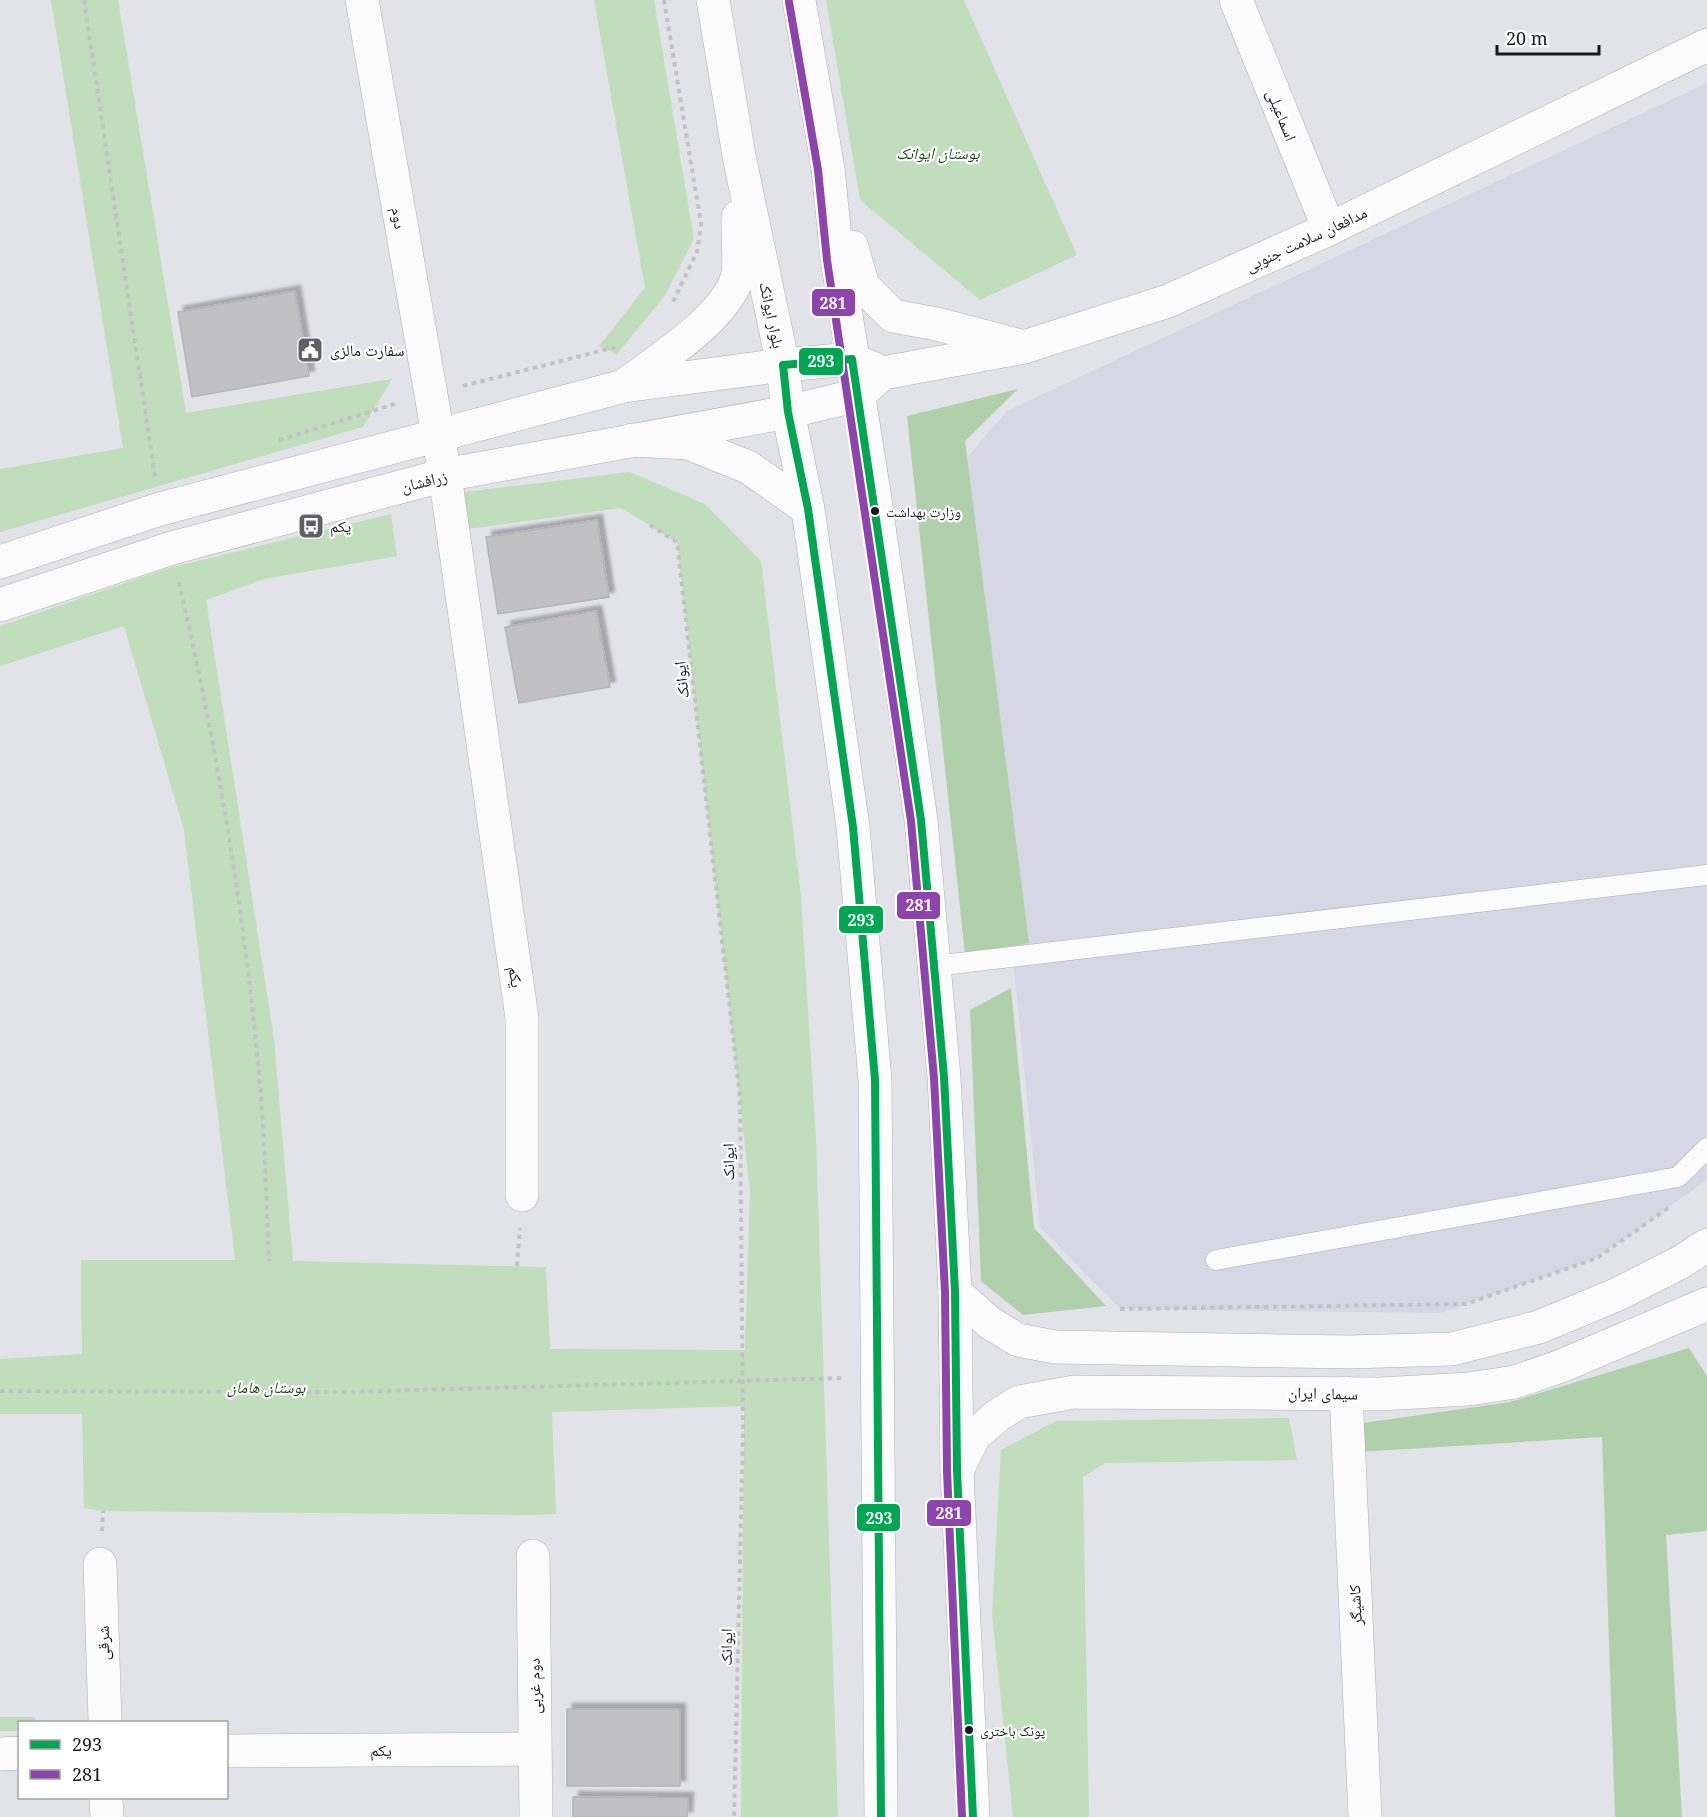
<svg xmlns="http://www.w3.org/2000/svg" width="1707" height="1817" font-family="'Noto Serif','Noto Naskh Arabic',serif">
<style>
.built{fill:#d5d8e4}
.green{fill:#c0ddbc}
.forest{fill:#b0cfab}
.building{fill:#c1c0c3;stroke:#b5b4b7;stroke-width:1.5;filter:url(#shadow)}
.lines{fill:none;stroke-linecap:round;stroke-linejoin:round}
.service-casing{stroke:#adaeb2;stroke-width:21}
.minor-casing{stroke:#adaeb2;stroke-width:34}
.tertiary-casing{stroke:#adaeb2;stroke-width:34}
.secondary-casing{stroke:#adaeb2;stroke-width:34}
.path{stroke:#c2c2c5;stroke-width:4;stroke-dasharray:4.5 4.5;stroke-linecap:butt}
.service{stroke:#fbfbfc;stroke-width:20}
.minor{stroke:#fbfbfc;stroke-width:33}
.tertiary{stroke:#fbfbfc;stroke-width:33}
.secondary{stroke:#fbfbfc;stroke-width:33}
.bus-1-casing{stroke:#fff;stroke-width:12}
.bus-2-casing{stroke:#fff;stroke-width:12}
.bus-1{stroke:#00a651;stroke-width:8}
.bus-2{stroke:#8e44ad;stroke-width:8}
.bus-dot{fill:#18191d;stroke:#fff;stroke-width:2}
.labels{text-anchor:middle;stroke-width:4.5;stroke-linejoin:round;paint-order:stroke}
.bus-label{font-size:14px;fill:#18191d;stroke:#fff;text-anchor:start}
.street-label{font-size:16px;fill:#18191d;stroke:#fff}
.park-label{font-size:16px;font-style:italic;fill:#1e4314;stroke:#fff}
.poi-label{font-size:16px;fill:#18191d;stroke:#fff;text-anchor:start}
.line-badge{stroke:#fff;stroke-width:2}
.badge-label{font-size:16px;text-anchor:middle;font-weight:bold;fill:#fff}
</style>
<defs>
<filter id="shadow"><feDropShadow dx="5.5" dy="-5.5" stdDeviation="1.5" flood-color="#0004"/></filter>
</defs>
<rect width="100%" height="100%" fill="#e2e3e9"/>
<path class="built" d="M1707,83V1180L1597,1258L1441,1313L1120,1309L1040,1227L963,462L1007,411Z"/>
<path class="green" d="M51,0H118L186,413L392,379L363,427L0,532V469L123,448Z
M594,0H654L694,239L664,297L617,354L599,346L645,288Z
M826,0H964L1077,255L980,300L860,200Z
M630,472L705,504L761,561L801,896L816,1139L838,1817H741L744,1406L552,1412L556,1514L531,1515L103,1511L84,1508L82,1414H0V1359L82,1354L81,1260H235L184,830L124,626L0,666V626L169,568L391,514L397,556L264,579L206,600L274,1039L293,1261L546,1267L550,1349L745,1350L750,1191L677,542L621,508L468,529L464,492Z
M1289,1418L1297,1460L1105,1463L1083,1477L1089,1817H1013L992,1614L1001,1450L1056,1421Z
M0,1717H35L37,1722H20L19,1731H0Z"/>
<path class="forest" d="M1018,389L965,441L1029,943L965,954L907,416Z
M1011,988L1034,1228L1106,1306L1023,1315L981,1281L970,1010Z
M1689,1348L1707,1376V1531L1666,1535L1682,1817H1615L1602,1437L1358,1452L1356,1424L1510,1402Z"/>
<path class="building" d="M295,291L309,376L192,397L178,312Z
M597,520L609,597L498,614L486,537Z
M596,611L610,687L519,703L505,627Z
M567,1709H680V1786H567Z
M573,1797L688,1798L687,1817H573Z"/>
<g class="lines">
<g class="service-casing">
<path id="service" d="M934,966L1707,875
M1216,1260L1678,1177L1707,1148"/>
</g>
<g class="minor-casing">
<path id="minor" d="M362,0L445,475L522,1018V1195
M1236,0L1329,229
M1346,1393L1365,1817
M533,1556L536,1817
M100,1564L105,1722
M226,1751L535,1749
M0,1754L20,1753
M106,1798L107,1817"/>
</g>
<g class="tertiary-casing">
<path id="tertiary" d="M0,562L160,509L624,386L783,365L852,359L878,371
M0,605L172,548L445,475L788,412L858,395L883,373L1024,347L1168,301L1329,229L1707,45
M955,1292L990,1323L1018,1340L1055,1347L1350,1352L1452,1349L1539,1327L1618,1294L1681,1262L1707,1245
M957,1471L974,1436L997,1416L1019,1402L1074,1392L1380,1394L1469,1389L1515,1382L1561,1366L1707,1304"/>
</g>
<g class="secondary-casing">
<path id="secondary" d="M713,0L739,156L783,365L788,412L808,509L853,827L875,1080L881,1817
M799,0L828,169L837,258L875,499L921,820L944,1077L955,1292L957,1471L973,1817
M852,247L863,286L893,316L937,324L1024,347
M624,386C657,361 725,318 737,278C741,263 737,234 738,217
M632,440L688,443L748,467L808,509"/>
</g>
<path class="path" d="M84,0L155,477
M664,0L701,224L697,252L672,304
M463,386L616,347
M279,440L398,403
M650,525L677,542L740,1098L743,1435L734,1817
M179,582C216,744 244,908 259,1075C265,1136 266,1199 269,1261
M517,1266L520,1228
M1120,1309L1466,1304L1597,1258L1668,1208
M0,1391L345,1392L845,1378
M102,1531L103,1511"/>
<use href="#service" class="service"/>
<use href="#minor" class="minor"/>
<use href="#tertiary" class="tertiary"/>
<use href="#secondary" class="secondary"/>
<g class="bus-1-casing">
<path id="bus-1" d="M881,1817L875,1080L853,827L808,509L788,412L783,365L852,359L921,820L944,1077L955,1292L957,1471L973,1817"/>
</g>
<g class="bus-2-casing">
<path id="bus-2" d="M789,2L818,170L827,260L911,821L934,1078L945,1292L947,1471L962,1817"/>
</g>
<use href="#bus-1" class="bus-1"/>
<use href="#bus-2" class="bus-2"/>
</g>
<defs>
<g id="civic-square" transform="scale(1.35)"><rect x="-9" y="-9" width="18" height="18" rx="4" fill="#5f6064" stroke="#fff"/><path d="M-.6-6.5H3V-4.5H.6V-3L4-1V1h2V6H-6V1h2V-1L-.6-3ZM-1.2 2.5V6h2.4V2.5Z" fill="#fff"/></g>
<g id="bus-square" transform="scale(1.35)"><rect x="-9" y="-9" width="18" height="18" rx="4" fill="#5f6064" stroke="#fff"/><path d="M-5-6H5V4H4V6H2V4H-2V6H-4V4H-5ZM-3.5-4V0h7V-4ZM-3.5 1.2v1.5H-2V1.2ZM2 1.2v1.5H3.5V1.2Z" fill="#fff"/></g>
</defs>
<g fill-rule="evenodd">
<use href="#civic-square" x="310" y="350"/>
<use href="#bus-square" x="311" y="526"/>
</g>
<g class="bus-dot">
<circle cx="875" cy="511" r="5"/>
<circle cx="969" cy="1730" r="5"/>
</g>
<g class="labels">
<g class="bus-label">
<text x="886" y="517">وزارت بهداشت</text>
<text x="980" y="1736">پونک باختری</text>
</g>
<g class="street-label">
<text transform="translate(1282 115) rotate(68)" y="6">اسماعیلی</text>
<text transform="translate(399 218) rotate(80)" y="6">دوم</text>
<text transform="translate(1306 239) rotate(-25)" y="6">مدافعان سلامت جنوبی</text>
<text transform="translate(772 315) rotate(78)" y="6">بلوار ایوانک</text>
<text transform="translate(424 481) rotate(-14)" y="6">زرافشان</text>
<text transform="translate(681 680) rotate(-96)" y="6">ایوانک</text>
<text transform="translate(516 977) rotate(82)" y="6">یکم</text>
<text transform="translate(728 1162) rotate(-91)" y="6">ایوانک</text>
<text transform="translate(1323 1393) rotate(1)" y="6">سیمای ایران</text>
<text transform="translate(1355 1605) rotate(-93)" y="6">کاشیگر</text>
<text transform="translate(103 1643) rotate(-91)" y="6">شرقی</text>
<text transform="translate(726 1647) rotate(-89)" y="6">ایوانک</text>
<text transform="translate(534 1686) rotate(-91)" y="6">دوم غربی</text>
<text x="381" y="1756">یکم</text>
</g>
<g class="park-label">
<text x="938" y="159">بوستان ایوانک</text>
<text x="266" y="1393">بوستان هامان</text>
</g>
<g class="poi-label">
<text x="330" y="356">سفارت مالزی</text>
<text x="330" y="532">یکم</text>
</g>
</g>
<g class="line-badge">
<rect x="811" y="288" width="45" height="29" rx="6" fill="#8e44ad"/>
<rect x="798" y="347" width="46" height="29" rx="6" fill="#00a651"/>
<rect x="896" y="891" width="45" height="29" rx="6" fill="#8e44ad"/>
<rect x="838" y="905" width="46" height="29" rx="6" fill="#00a651"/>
<rect x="926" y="1499" width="46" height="28" rx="6" fill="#8e44ad"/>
<rect x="856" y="1503" width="45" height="29" rx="6" fill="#00a651"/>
</g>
<g class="badge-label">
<text x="833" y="309">281</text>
<text x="821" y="367">293</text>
<text x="919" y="911">281</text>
<text x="861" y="926">293</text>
<text x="949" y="1519">281</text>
<text x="879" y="1524">293</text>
</g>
<rect x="18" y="1721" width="210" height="78" fill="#ffffff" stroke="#a3a3a5" stroke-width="1.5"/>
<rect x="30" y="1740" width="30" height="9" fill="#00a651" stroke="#a3a3a5" stroke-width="1.5"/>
<text x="72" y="1751" font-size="18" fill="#18191d">293</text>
<rect x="30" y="1770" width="30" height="9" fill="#8e44ad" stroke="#a3a3a5" stroke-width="1.5"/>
<text x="72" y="1781" font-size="18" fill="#18191d">281</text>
<path d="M1497 45v9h102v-9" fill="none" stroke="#18191d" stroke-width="3"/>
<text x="1506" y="45" font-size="18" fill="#18191d" stroke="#ffffff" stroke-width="4.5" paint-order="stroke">20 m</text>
</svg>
